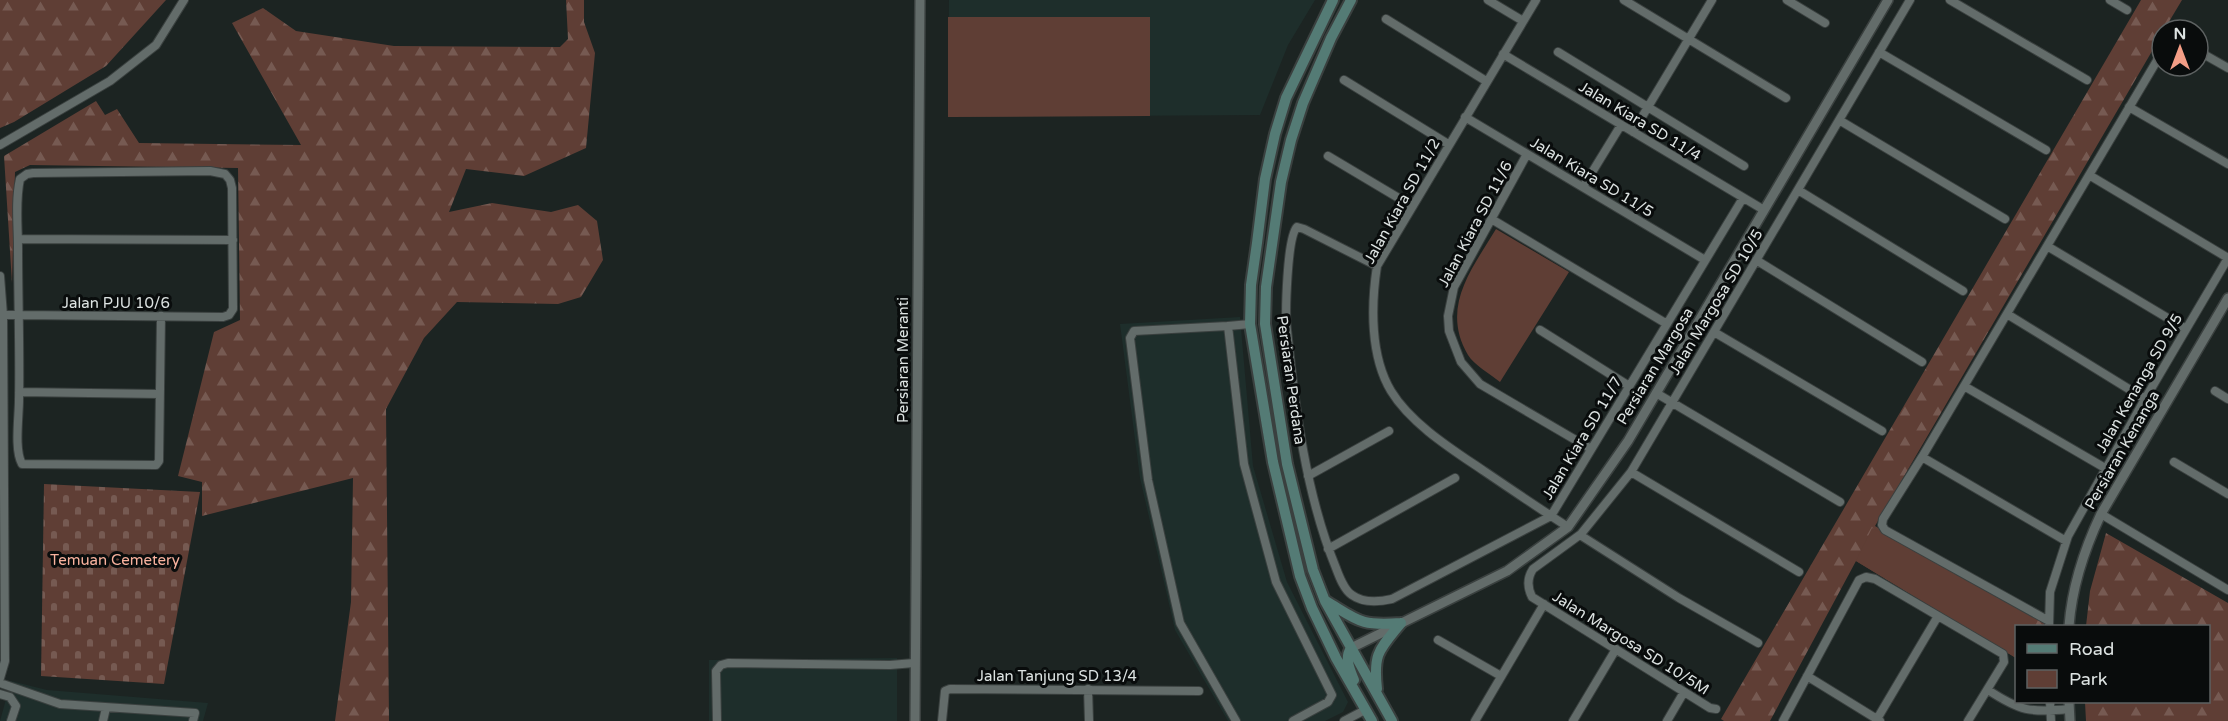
<svg xmlns="http://www.w3.org/2000/svg" width="2228" height="721" font-family="'Varela Round',sans-serif">
<style>
.built{fill:#1e2e2b}
.forest{fill:url(#forest-firs)}
.cemetery{fill:url(#cemetery-stones)}
.green{fill:#5f3e35}
.lines{fill:none;stroke-linecap:round;stroke-linejoin:round}
.minor-casing{stroke:#3a403f;stroke-width:10}
.tertiary-casing{stroke:#3a403f;stroke-width:12}
.secondary-casing{stroke:#3a403f;stroke-width:14}
.minor{stroke:#636c6a;stroke-width:8}
.tertiary{stroke:#636c6a;stroke-width:9}
.secondary{stroke:#547b75;stroke-width:10}
.labels{text-anchor:middle;dominant-baseline:central;stroke-width:6;stroke-linejoin:round;paint-order:stroke}
.street-label{font-size:15px;fill:#dde3e2;stroke:#090c0c}
.park-label{font-size:15px;fill:#f9b29e;stroke:#090c0c}
</style>
<defs>
<pattern id="forest-firs" width="22" height="20" patternUnits="userSpaceOnUse" patternTransform="scale(1.5)"><rect width="22" height="20" fill="#5f3e35"/><path d="M5 1l3.5 6h-7zM16 11l3.5 6h-7z" fill="#765a52"/></pattern>
<pattern id="cemetery-stones" width="16" height="16" patternUnits="userSpaceOnUse" patternTransform="scale(1.5)"><rect width="16" height="16" fill="#5f3e35"/><path d="M2 7V4a2 2 0 0 1 4 0v3zM10 15v-3a2 2 0 0 1 4 0v3z" fill="#765a52"/></pattern>
</defs>
<rect width="100%" height="100%" fill="#1c2422"/>
<path class="built" d="M949,0h366l-27,45 -28,70 -312,2z
M1240,317l13,149 34,116 61,120 -5,10 -18,9h-97l-53,-91 -35,-152 -20,-154z
M897,658v63h-188v-61z
M11,681l36,9 161,13 -5,18h-203z"/>
<path class="forest" d="M0,0h166l-60,66 -92,56 -14,6z
M566,0h18v22l11,31 -9,95 -62,28 -58,-7 -17,43 43,-9 59,9 27,-7 19,16 6,39 -22,37 -23,7 -101,-2 -33,36 -38,71 3,312h-54l16,-119 2,-124 -151,38v-34l-24,-6 36,-144 26,-12 -2,-152 -208,-3 -15,7 -3,111 -8,-127 92,-55 9,14 12,-6 22,34 162,2 -69,-122 31,-15 33,23 98,15 166,1 8,-8z
M2141,0h41l-18,30h-2v4l-287,492 169,97v3h-28v32l-160,-97 -86,160h-46l-3,-2z
M2106,533l122,70v118h-142l-1,-19h123v-76h-122l4,-35z"/>
<path class="cemetery" d="M44,484l156,8 -36,192 -123,-8z"/>
<path class="green" d="M1150,17v99l-202,1v-100z
M1496,229l73,43 -69,110c-10,-8 -26,-17 -32,-27 -28,-48 4,-86 28,-126z
M1872,528l166,92 -3,6h-19v32l-160,-97z"/>
<g class="lines">
<defs>
<path id="minor" d="M1488,0l35,21
M1536,0l-159,266c-6,39 -7,90 14,125 20,33 62,59 93,80 28,19 56,38 84,56
M1624,0l162,98
M1787,0l38,23
M1950,0l137,80
M2110,0l17,10
M1386,19l100,62
M2198,51l30,17
M1558,52l186,114
M1879,52l167,98
M1503,54l261,156
M1344,80l104,64
M2129,107l99,57
M1465,117l240,143
M1839,120l166,99
M1633,132l79,-132
M0,145l110,-64 46,-36 28,-45
M1527,154l-73,133 -6,29 1,15 12,31 19,22 111,65
M1328,156l84,50
M2089,175l139,83
M1583,187l38,-62
M1798,190l165,101
M1493,220l174,104
M18,239l215,1
M2047,246l139,83
M1756,260l166,102
M1377,266l-73,-37 -7,-2c-10,10 -12,87 -10,103 8,78 19,165 49,238 3,8 8,22 16,27 11,8 27,7 40,4l159,-83 192,-318
M0,276l3,39 2,346 -5,17
M2007,314l138,85
M3,315h15l205,2 6,-2 4,-6 -1,-121 -2,-8 -5,-6 -15,-3 -177,2 -6,1 -7,5c-5,22 -2,47 -2,69 0,51 2,102 1,152 0,17 -5,50 3,64l134,1 3,-4 2,-145
M1228,326l22,-2
M1540,330l89,56
M1714,332l168,99
M1964,386l141,82
M2215,391l13,8
M19,392l141,2
M1656,393l184,109
M1922,457l144,84
M2174,462l54,32
M1631,472l168,100
M1308,476l81,-45
M2101,514l127,76
M1580,535l99,63 79,45
M1328,549l127,-71
M2049,621l-164,-91 -3,-5 1,-6 39,-62 240,-405
M2049,626l1,-34 18,-56 77,-137 83,-141
M1438,640l63,36
M1807,676l73,45
M0,683l60,21 135,9 -2,8
M1088,689l1,32
M1988,690c32,21 42,23 81,19
M0,694l10,3 6,9 -5,15
M2050,702l1,19
M1716,709l-6,-1 -178,-111c-5,-10 -5,-19 1,-28l48,-35 50,-62 279,-472
M1877,719l61,-103
M103,721l3,-13
M717,721l-1,-50 5,-6 7,-2 162,2 24,-2
M942,721l3,-30 5,-2 249,2
M1236,721l-56,-98 -32,-143 -18,-142 4,-7 94,-5 16,138 32,118 56,113 -4,7 -35,19
M1344,721l21,-11
M1475,721l69,-117
M1573,721l43,-72
M1667,721l17,-29
M1783,721l76,-141 7,-3 9,2 128,75 1,8 -36,59"/>
<path id="tertiary" d="M2069,626c3,-40 15,-76 32,-112l127,-216
M1351,648l156,-77 61,-44 60,-86 260,-441
M2069,702l1,19
M915,721l5,-721"/>
<path id="secondary" d="M1333,0l-47,98 -11,36 -10,45 -8,64 -6,42 -1,39 23,138 27,114 12,32 24,50 36,63
M1351,0l-20,38 -28,65 -12,37 -10,42 -15,105 -1,37 22,140 26,106 12,31 67,120
M1326,601c33,20 34,25 75,22
M1351,648c-7,10 -1,22 3,32
M1377,689c-4,-36 2,-39 24,-66"/>
</defs>
<use href="#minor" class="minor-casing"/>
<use href="#tertiary" class="tertiary-casing"/>
<use href="#secondary" class="secondary-casing"/>
<use href="#minor" class="minor"/>
<use href="#tertiary" class="tertiary"/>
<use href="#secondary" class="secondary"/>
</g>
<g class="labels">
<g class="street-label">
<text transform="translate(1640 121) rotate(31)">Jalan Kiara SD 11/4</text>
<text transform="translate(1592 177) rotate(31)">Jalan Kiara SD 11/5</text>
<text transform="translate(1402 201) rotate(-61)">Jalan Kiara SD 11/2</text>
<text transform="translate(1475 224) rotate(-62)">Jalan Kiara SD 11/6</text>
<text transform="translate(1716 302) rotate(-59)">Jalan Margosa SD 10/5</text>
<text x="116" y="303">Jalan PJU 10/6</text>
<text transform="translate(903 360) rotate(-90)">Persiaran Meranti</text>
<text transform="translate(1655 366) rotate(-59)">Persiaran Margosa</text>
<text transform="translate(1291 380) rotate(82)">Persiaran Perdana</text>
<text transform="translate(2139 383) rotate(-60)">Jalan Kenanga SD 9/5</text>
<text transform="translate(1582 438) rotate(-59)">Jalan Kiara SD 11/7</text>
<text transform="translate(2122 450) rotate(-60)">Persiaran Kenanga</text>
<text transform="translate(1631 643) rotate(32)">Jalan Margosa SD 10/5M</text>
<text x="1057" y="676">Jalan Tanjung SD 13/4</text>
</g>
<g class="park-label">
<text x="115" y="560">Temuan Cemetery</text>
</g>
</g>
<rect x="2015" y="625" width="195" height="78" fill="#090c0c" stroke="#5e6262" stroke-width="1.5"/>
<rect x="2027" y="644" width="30" height="9" fill="#547b75" stroke="#5e6262" stroke-width="1.5"/>
<text x="2069" y="655" font-size="18" fill="#dde3e2">Road</text>
<rect x="2027" y="670" width="30" height="18" fill="#5f3e35" stroke="#5e6262" stroke-width="1.5"/>
<text x="2069" y="685" font-size="18" fill="#dde3e2">Park</text>
<g transform="translate(2180 48)"><circle r="28" fill="#090c0c" stroke="#5e6262" stroke-width="1.5"/>
<path d="M0-4.5L10 22L0 15L-10 22Z" fill="#f49e86"/>
<text y="-9" font-size="16" font-weight="bold" text-anchor="middle" fill="#dde3e2">N</text>
</g>
</svg>
